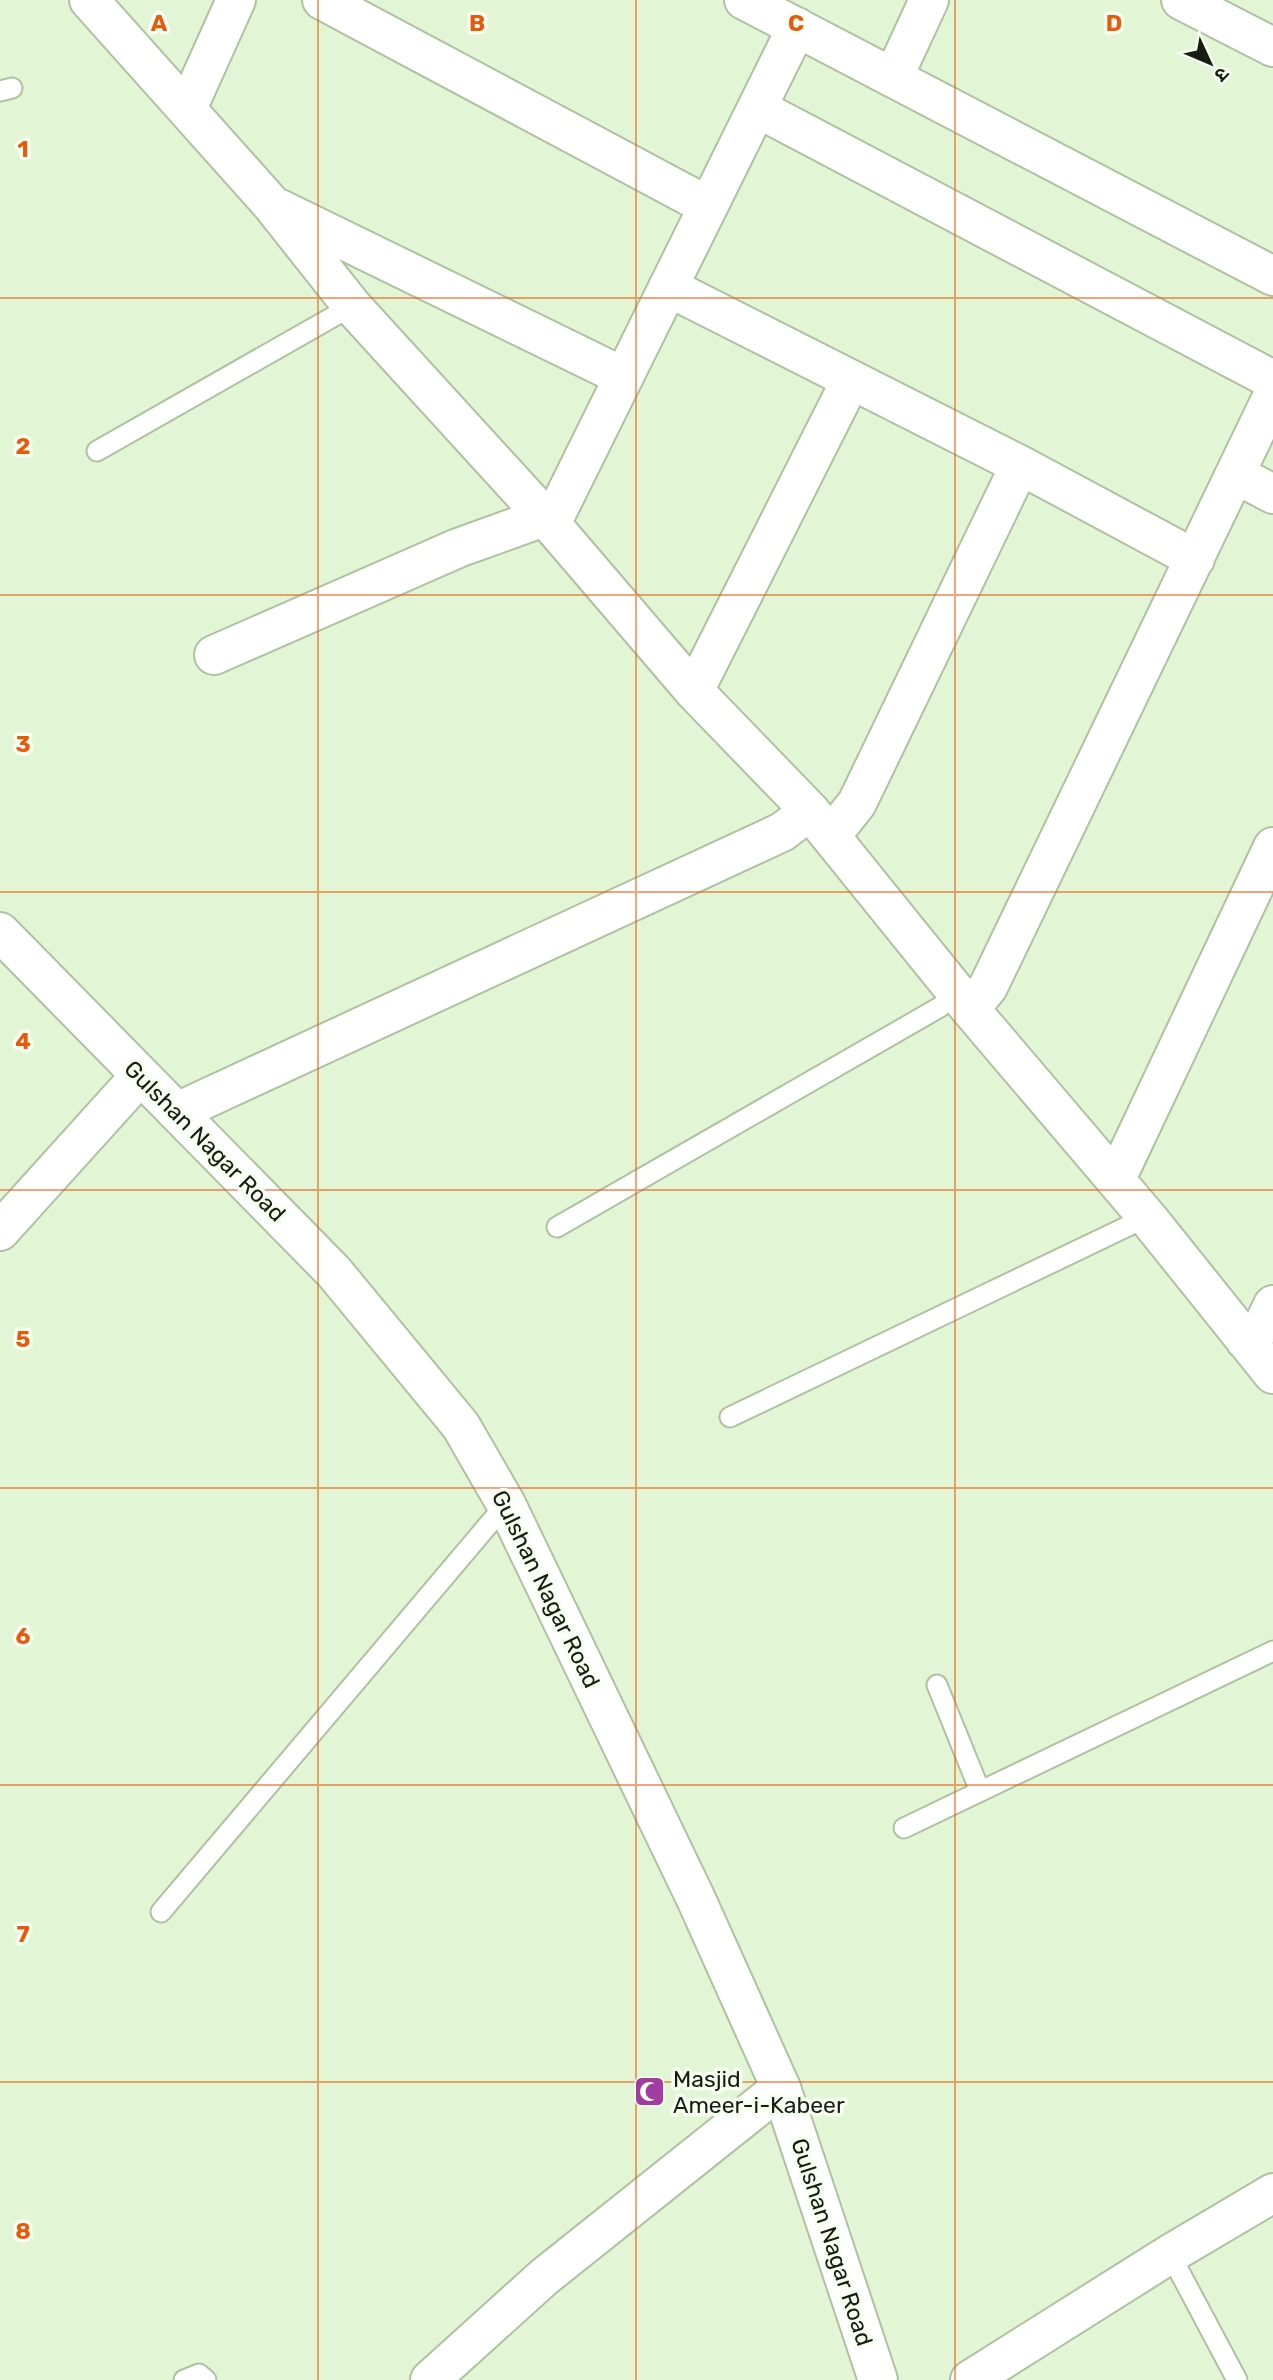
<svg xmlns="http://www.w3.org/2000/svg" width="1273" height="2380" font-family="Rubik,'Noto Sans Devanagari',sans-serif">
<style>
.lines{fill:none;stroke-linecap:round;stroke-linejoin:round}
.lane-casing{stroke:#afc1a2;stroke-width:23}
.street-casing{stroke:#afc1a2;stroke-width:42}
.secondary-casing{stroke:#afc1a2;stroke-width:42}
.lane{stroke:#fff;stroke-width:19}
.street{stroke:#fff;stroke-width:38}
.secondary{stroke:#fff;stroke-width:38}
.grid{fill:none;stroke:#e8590c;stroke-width:2;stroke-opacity:0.55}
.labels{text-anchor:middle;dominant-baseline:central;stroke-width:7;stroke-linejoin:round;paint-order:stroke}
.street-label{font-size:23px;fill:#171d12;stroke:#f7fff1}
.poi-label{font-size:23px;fill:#171d12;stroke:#f7fff1;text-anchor:start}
.grid-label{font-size:23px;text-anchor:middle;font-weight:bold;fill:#e8590c;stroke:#f7fff1;stroke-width:7;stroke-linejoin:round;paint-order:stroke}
</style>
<rect width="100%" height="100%" fill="#e2f6d5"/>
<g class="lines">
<defs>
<path id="lane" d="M0,91l12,-3
M97,451l255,-145
M557,1227l383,-220 17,-15
M730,1417l417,-200
M937,1685l43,106
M904,1828l369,-177
M161,1912l345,-408
M1170,2254l67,126
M184,2380l15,-6 7,6"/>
<path id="street" d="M89,0l183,205 80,101 199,218 143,167 116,120 160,198 177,208 126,157
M322,0l386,206
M744,0l529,276
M1181,0l92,47
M893,78l36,-78
M757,108l516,272
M187,109l49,-109
M280,209l344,168
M668,287l352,178 175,94
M1235,474l38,20
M551,524l246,-497
M214,655l244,-107 86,-31
M694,691l157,-311
M831,836l26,-33 163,-338
M970,1009l18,-22 285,-592
M177,1112l605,-280 28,-21
M1116,1179l157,-332
M0,1231l140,-155
M1245,1340l18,-14 10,-21
M430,2380l114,-103 237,-189
M970,2380l200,-126 103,-61"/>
<path id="secondary" d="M0,932l334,340 127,154 45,78 190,395 85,189 97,292"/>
</defs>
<use href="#lane" class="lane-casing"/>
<use href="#street" class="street-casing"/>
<use href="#secondary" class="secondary-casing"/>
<use href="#lane" class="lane"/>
<use href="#street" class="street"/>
<use href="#secondary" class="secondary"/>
</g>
<path class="grid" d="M318,0v2380M636,0v2380M955,0v2380M0,298h1273M0,595h1273M0,892h1273M0,1190h1273M0,1488h1273M0,1785h1273M0,2082h1273"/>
<defs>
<symbol id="mosque-square" viewBox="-11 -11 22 22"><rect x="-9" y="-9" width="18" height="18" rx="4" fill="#a13ca1" stroke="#f7fff1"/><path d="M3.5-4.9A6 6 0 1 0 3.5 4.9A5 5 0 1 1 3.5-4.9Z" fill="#fff"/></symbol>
</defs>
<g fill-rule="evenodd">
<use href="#mosque-square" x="632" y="2074" width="35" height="35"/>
</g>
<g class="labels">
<g class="street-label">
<text transform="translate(205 1141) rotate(45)">Gulshan Nagar Road</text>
<text transform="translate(546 1589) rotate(64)">Gulshan Nagar Road</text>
<text transform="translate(832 2242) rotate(72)">Gulshan Nagar Road</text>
</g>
<g class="poi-label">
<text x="673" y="2079">Masjid<tspan x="673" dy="26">Ameer-i-Kabeer</tspan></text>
</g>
</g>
<g class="grid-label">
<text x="159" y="31">A</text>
<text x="477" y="31">B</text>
<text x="796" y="31">C</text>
<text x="1114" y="31">D</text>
<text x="23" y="157">1</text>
<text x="23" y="454">2</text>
<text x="23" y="752">3</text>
<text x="23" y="1049">4</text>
<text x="23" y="1347">5</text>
<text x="23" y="1644">6</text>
<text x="23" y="1942">7</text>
<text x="23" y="2239">8</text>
</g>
<g transform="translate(1210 63) rotate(134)" stroke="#f7fff1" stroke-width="5" paint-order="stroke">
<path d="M0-5L12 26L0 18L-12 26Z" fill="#171d12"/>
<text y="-10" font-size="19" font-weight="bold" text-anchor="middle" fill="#171d12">उ</text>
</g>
</svg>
